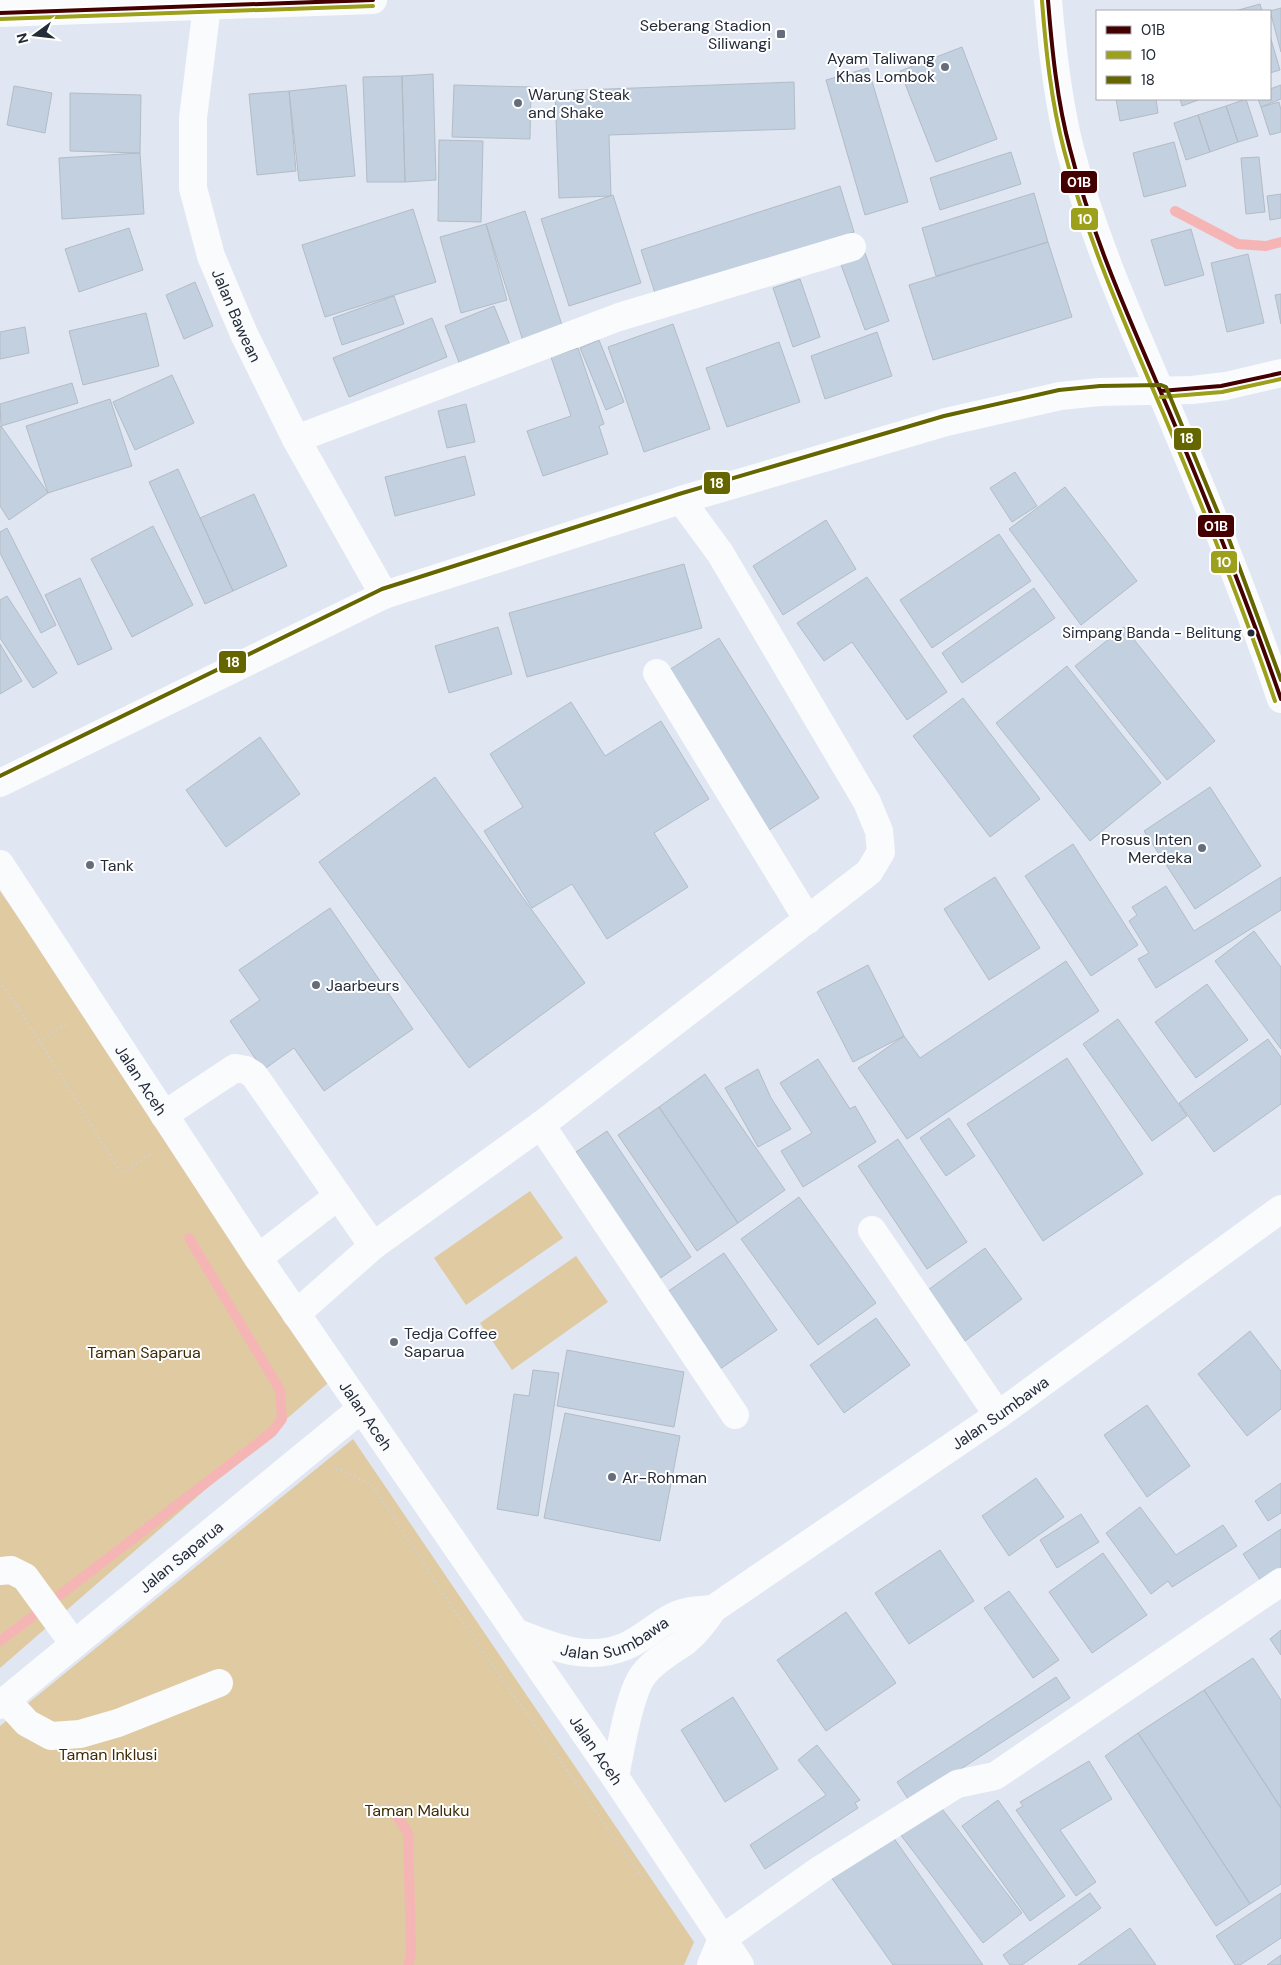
<svg xmlns="http://www.w3.org/2000/svg" width="1281" height="1965" font-family="'DM Sans',sans-serif">
<style>
.green{fill:#dfcaa2}
.lines{fill:none;stroke-linecap:round;stroke-linejoin:round}
.stream{stroke:#f6b5b5;stroke-width:10}
.building{fill:#c2d0df;stroke:#b2bcc6}
.path{stroke:#d0d2d5;stroke-width:3;stroke-dasharray:1 4;stroke-linecap:butt}
.minor{stroke:#fafbfd;stroke-width:28}
.major{stroke:#fafbfd;stroke-width:28}
.bus-1-casing{stroke:#fff;stroke-width:8}
.bus-2-casing{stroke:#fff;stroke-width:8}
.bus-3-casing{stroke:#fff;stroke-width:8}
.bus-1{stroke:#400;stroke-width:4}
.bus-2{stroke:#9ca01a;stroke-width:4}
.bus-3{stroke:#660;stroke-width:4}
.poi-dot{fill:#666c7a;stroke:#fff;stroke-width:2}
.bus-dot{fill:#242b39;stroke:#fff;stroke-width:2}
.labels{text-anchor:middle;dominant-baseline:central;stroke-width:4;stroke-linejoin:round;paint-order:stroke}
.bus-label{font-size:15px;fill:#242b39;stroke:#fff;text-anchor:end}
.poi-label{font-size:16px;fill:#242b39;stroke:#fff;text-anchor:start}
.street-label{font-size:16px;fill:#242b39;stroke:#fff}
.park-label{font-size:16px;fill:#3c2b04;stroke:#fff}
.line-badge{stroke:#fff;stroke-width:2}
.badge-label{font-size:14px;text-anchor:middle;font-weight:bold;fill:#fff}
</style>
<rect width="100%" height="100%" fill="#e0e6f2"/>
<path class="green" d="M0,891l336,485 -336,292z
M530,1191l33,47 -97,67 -32,-47z
M576,1256l32,46 -96,68 -32,-47z
M353,1439l341,503 -10,23h-684v-239z"/>
<g class="lines">
<path class="stream" d="M1175,211l63,33 28,2 15,-4
M60,1595l212,-163 10,-13 -2,-29 -91,-152
M0,1641l32,-24
M395,1813l13,20 3,116 -2,16"/>
</g>
<path class="building" d="M1260,4l2,7h-27z
M1281,8v44l-11,-41z
M1270,36l10,34 -10,3z
M962,47l35,92 -61,23 -36,-91z
M868,68l40,134 -43,13 -39,-135z
M433,74l3,106 -31,2 -3,-106z
M402,76l3,106h-38l-4,-105z
M794,82l1,47 -186,6 2,61 -52,2 -4,-107z
M346,85l9,91 -56,5 -10,-90z
M454,85l77,2 -1,52 -78,-2z
M1281,85v14l-20,8 -3,-8h12v-10z
M14,86l38,7 -7,40 -38,-8z
M289,91l7,80 -39,4 -8,-81z
M70,93l71,2 -1,58 -70,-2z
M1116,99h40l2,14 -38,8z
M1180,99h21l-19,7z
M1246,99l12,37 -20,6 -12,-36z
M1279,102l2,8v22l-11,3 -9,-28z
M1226,106l12,36 -28,10 -12,-37z
M1198,115l12,37 -24,8 -12,-37z
M439,140l44,1 -2,81 -43,-1z
M1174,142l12,44 -42,11 -11,-44z
M1011,152l10,32 -81,26 -10,-32z
M140,153l4,61 -82,5 -3,-61z
M1259,157l6,55 -19,2 -5,-56z
M840,186l14,46 -198,64 -15,-46z
M1034,193l14,49 -112,34 -14,-48z
M1281,194v24l-11,2 -3,-24z
M613,195l28,88 -72,23 -28,-87z
M413,209l23,73 -111,35 -23,-72z
M525,211l38,117 -40,13 -37,-117z
M486,224l21,76 -46,13 -21,-76z
M129,228l14,42 -64,22 -14,-43z
M1191,229l13,46 -39,11 -14,-46z
M1048,242l24,75 -139,43 -24,-75z
M865,253l24,68 -24,9 -25,-68z
M1248,254l16,69 -37,9 -16,-69z
M800,279l20,58 -27,10 -20,-59z
M195,282l18,44 -29,13 -18,-44z
M1281,294v30l-6,-29z
M394,296l10,28 -62,21 -9,-27z
M494,306l16,39 -50,20 -15,-39z
M146,313l13,53 -76,19 -14,-54z
M432,318l15,39 -98,40 -16,-39z
M673,324l37,105 -66,23 -36,-105z
M25,327l4,26 -29,6v-27z
M877,332l15,44 -67,23 -14,-43z
M599,340l25,62 -18,8 -26,-62z
M779,342l21,60 -73,25 -21,-59z
M578,348l26,76 -5,2 9,28 -65,22 -16,-45 44,-15 -20,-59z
M172,375l22,48 -59,27 -22,-48z
M72,383l6,20 -77,23 -1,-22z
M110,399l22,67 -84,27 -22,-67z
M466,404l9,38 -28,6 -9,-37z
M1,426l47,67 -39,27 -9,-14v-79z
M465,456l10,39 -80,21 -10,-39z
M178,469l55,122 -28,13 -56,-122z
M1015,472l22,34 -25,16 -22,-34z
M1065,487l72,94 -56,44 -72,-96z
M254,494l33,72 -54,25 -33,-73z
M826,520l30,49 -73,46 -30,-49z
M153,526l40,79 -61,32 -41,-78z
M7,528l49,97 -15,8 -41,-80v-21z
M999,534l32,47 -99,67 -32,-48z
M684,564l18,64 -175,49 -18,-64z
M867,577l80,115 -40,28 -55,-78 -28,19 -27,-38z
M80,578l32,71 -34,16 -33,-70z
M1034,588l21,30 -93,65 -20,-30z
M7,596l50,77 -24,15 -33,-50v-38z
M498,627l14,47 -63,19 -14,-47z
M1124,627l91,114 -48,39 -92,-114z
M719,638l100,160 -53,34 -100,-160z
M0,644l22,37 -22,13z
M1067,666l94,117 -71,58 -94,-118z
M963,698l77,101 -50,38 -77,-101z
M571,702l34,54 56,-35 48,78 -55,34 34,54 -81,52 -35,-55 -40,24 -48,-77 39,-24 -33,-53z
M260,737l40,57 -74,53 -40,-57z
M435,777l150,206 -116,85 -150,-206z
M1210,787l51,79 -66,43 -51,-78z
M1073,844l65,101 -47,31 -66,-100z
M995,877l45,71 -51,32 -45,-71z
M1281,877v33l-125,78 -18,-29 11,-6 -20,-32 8,-6 -5,-8 34,-21 28,45z
M330,908l83,121 -89,62 -30,-43 -31,22 -33,-49 30,-21 -21,-30z
M1254,931l27,36v82l-66,-88z
M1066,961l33,50 -192,128 -49,-71 46,-32 16,22z
M868,965l36,71 -51,26 -36,-70z
M1207,984l41,56 -52,38 -41,-56z
M1118,1019l69,97 -35,25 -69,-97z
M1268,1039l13,18v47l-67,48 -35,-49z
M1067,1058l76,116 -100,67 -76,-117z
M818,1059l32,50 5,-3 21,36 -73,45 -22,-36 31,-18 -32,-50z
M758,1069l13,29 20,31 -33,18 -33,-59z
M705,1074l80,116 -47,33 -79,-116z
M659,1107l79,116 -41,28 -79,-116z
M949,1118l26,38 -29,20 -26,-38z
M607,1131l84,126 -32,22 -83,-127z
M898,1139l69,103 -40,27 -69,-103z
M799,1197l77,106 -58,42 -77,-106z
M985,1248l37,51 -57,42 -37,-51z
M724,1253l53,77 -57,39 -53,-77z
M876,1318l34,47 -66,48 -34,-48z
M1250,1331l31,40v38l-34,27 -49,-62z
M567,1350l117,22 -10,55 -117,-21z
M533,1370l26,3 -21,143 -41,-7 17,-115 15,2z
M1147,1405l43,61 -43,31 -43,-62z
M565,1413l115,23 -20,105 -116,-23z
M1036,1478l28,39 -55,39 -27,-40z
M1281,1483v30l-13,8 -13,-20z
M1140,1507l36,48 47,-30 14,21 -65,41 -4,-6 -17,13 -45,-61z
M1081,1514l18,28 -42,26 -17,-28z
M1281,1529v44l-18,11 -20,-30z
M940,1550l34,51 -65,43 -34,-51z
M1103,1553l44,62 -55,38 -43,-61z
M1009,1591l50,69 -26,18 -49,-70z
M846,1612l50,71 -70,48 -49,-71z
M1281,1630v25l-11,-16z
M1253,1658l28,42v108l-77,-118z
M1056,1677l14,21 -160,104 -13,-20z
M1204,1690l77,118v76l-31,20 -112,-171z
M733,1697l45,72 -53,33 -44,-72z
M1138,1733l112,171 -34,22 -111,-170z
M817,1745l43,55 -5,3 3,5 -93,61 -15,-24 76,-50 -28,-35z
M1089,1761l23,38 -52,31 36,52 -20,14 -60,-86 7,-4 -3,-4z
M998,1800l67,96 -35,25 -68,-95z
M939,1805l83,108 -39,30 -83,-109z
M891,1834l92,131h-90l-62,-88z
M1090,1893l11,15 -79,57h-12l-7,-10z
M1281,1893v45l-41,27h-5l-19,-29z
M1130,1928l26,37h-78z
M1281,1955v10h-14z"/>
<g class="lines">
<path class="path" d="M0,981l39,59 82,133 32,-20
M39,1040l30,-17
M336,1470l4,-1 32,16 86,131 184,261"/>
<g class="minor">
<path d="M1048,0c4,49 10,101 22,149 25,97 68,188 106,279 38,90 74,179 105,271"/>
<path id="s1" d="M207,6l-14,112v70l18,68 33,78 52,105 88,156"/>
<path d="M0,13l373,-13"/>
<path d="M296,439l323,-122 233,-70"/>
<path d="M657,673l151,247"/>
<path d="M0,783l384,-188 297,-95 265,-78 114,-26 40,-4 92,-2 34,-4 55,-13"/>
<path d="M164,1115l71,-47 11,2 8,5 119,171"/>
<path d="M541,1125l194,290"/>
<path d="M872,1230l126,185"/>
<path d="M258,1258l80,-62"/>
<path d="M296,1314l77,-68 168,-121 328,-253 12,-20 -2,-21 -12,-29 -147,-249 -39,-53"/>
<path d="M0,1571l11,-1 14,7 49,67"/>
<path id="s2" d="M515,1632c36,14 72,31 111,14 21,-9 38,-29 60,-34 9,-2 18,-2 27,-3"/>
<path d="M6,1700l21,23 24,13 29,-2 38,-11 101,-40"/>
<path id="s3" d="M0,1705l361,-296"/>
<path id="s4" d="M615,1777c5,-25 14,-85 29,-103 11,-14 28,-23 42,-33 11,-9 19,-20 27,-32l285,-194 283,-206"/>
<path d="M711,1965l11,-26 99,-70 136,-85 38,-8 286,-194"/>
</g>
<path class="major" id="s5" d="M0,864l258,394 357,519 125,188"/>
<defs>
<path id="bus-1" d="M1048,0c4,50 9,101 22,149 23,91 62,176 99,262 40,95 78,190 112,288
M0,13l373,-13
M1161,391l60,-5 60,-13"/>
<path id="bus-2" d="M1042,1c4,50 9,100 22,149 23,89 61,174 97,258 41,97 80,194 114,293
M0,19l373,-13
M1161,397l61,-5 59,-13"/>
<path id="bus-3" d="M0,776l382,-187 297,-95 265,-78 115,-26 41,-4 61,-1 5,2 64,155 51,138"/>
</defs>
<use href="#bus-1" class="bus-1-casing"/>
<use href="#bus-2" class="bus-2-casing"/>
<use href="#bus-3" class="bus-3-casing"/>
<use href="#bus-1" class="bus-1"/>
<use href="#bus-2" class="bus-2"/>
<use href="#bus-3" class="bus-3"/>
</g>
<g class="poi-dot">
<rect x="776" y="29" width="10" height="10" rx="2.5"/>
<circle cx="945" cy="67" r="5"/>
<circle cx="518" cy="103" r="5"/>
<circle cx="1202" cy="848" r="5"/>
<circle cx="90" cy="865" r="5"/>
<circle cx="316" cy="985" r="5"/>
<circle cx="394" cy="1342" r="5"/>
<circle cx="612" cy="1477" r="5"/>
</g>
<circle class="bus-dot" cx="1251" cy="633" r="4.5"/>
<g class="labels">
<g class="bus-label">
<text x="1242" y="633">Simpang Banda - Belitung</text>
</g>
<g class="poi-label">
<text x="771" y="25" text-anchor="end">Seberang Stadion<tspan x="771" dy="18">Siliwangi</tspan></text>
<text x="935" y="58" text-anchor="end">Ayam Taliwang<tspan x="935" dy="18">Khas Lombok</tspan></text>
<text x="528" y="94">Warung Steak<tspan x="528" dy="18">and Shake</tspan></text>
<text x="1192" y="839" text-anchor="end">Prosus Inten<tspan x="1192" dy="18">Merdeka</tspan></text>
<text x="100" y="865">Tank</text>
<text x="326" y="985">Jaarbeurs</text>
<text x="404" y="1333">Tedja Coffee<tspan x="404" dy="18">Saparua</tspan></text>
<text x="622" y="1477">Ar-Rohman</text>
</g>
<g class="street-label">
<text stroke="none"><textPath href="#s1" startOffset="318">Jalan Bawean</textPath></text>
<text stroke="none"><textPath href="#s5" startOffset="258">Jalan Aceh</textPath></text>
<text stroke="none"><textPath href="#s4" startOffset="551">Jalan Sumbawa</textPath></text>
<text stroke="none"><textPath href="#s5" startOffset="662">Jalan Aceh</textPath></text>
<text stroke="none"><textPath href="#s3" startOffset="234">Jalan Saparua</textPath></text>
<text stroke="none"><textPath href="#s2" startOffset="106">Jalan Sumbawa</textPath></text>
<text stroke="none"><textPath href="#s5" startOffset="1068">Jalan Aceh</textPath></text>
</g>
<g class="park-label">
<text x="144" y="1352">Taman Saparua</text>
<text x="108" y="1754">Taman Inklusi</text>
<text x="417" y="1810">Taman Maluku</text>
</g>
</g>
<g class="line-badge">
<rect x="1060" y="170" width="38" height="24" rx="5" fill="#400"/>
<rect x="1070" y="207" width="29" height="24" rx="5" fill="#9ca01a"/>
<rect x="1173" y="427" width="29" height="24" rx="5" fill="#660"/>
<rect x="703" y="471" width="28" height="24" rx="5" fill="#660"/>
<rect x="1197" y="514" width="38" height="24" rx="5" fill="#400"/>
<rect x="1210" y="550" width="28" height="24" rx="5" fill="#9ca01a"/>
<rect x="218" y="650" width="29" height="24" rx="5" fill="#660"/>
</g>
<g class="badge-label">
<text x="1079" y="187">01B</text>
<text x="1085" y="224">10</text>
<text x="1187" y="443">18</text>
<text x="717" y="488">18</text>
<text x="1216" y="531">01B</text>
<text x="1224" y="567">10</text>
<text x="233" y="667">18</text>
</g>
<rect x="1096" y="10" width="175" height="90" fill="#ffffff" stroke="#a7aab0"/>
<rect x="1106" y="26" width="25" height="8" fill="#440000" stroke="#a7aab0"/>
<text x="1141" y="35" font-size="15" fill="#242b39">01B</text>
<rect x="1106" y="51" width="25" height="8" fill="#9ca01a" stroke="#a7aab0"/>
<text x="1141" y="60" font-size="15" fill="#242b39">10</text>
<rect x="1106" y="76" width="25" height="8" fill="#666600" stroke="#a7aab0"/>
<text x="1141" y="85" font-size="15" fill="#242b39">18</text>
<g transform="translate(35 35) rotate(255)" stroke="#ffffff" stroke-width="4" paint-order="stroke">
<path d="M0-4L9 19L0 12L-9 19Z" fill="#242b39"/>
<text y="-8" font-size="14" font-weight="bold" text-anchor="middle" fill="#242b39">N</text>
</g>
</svg>
